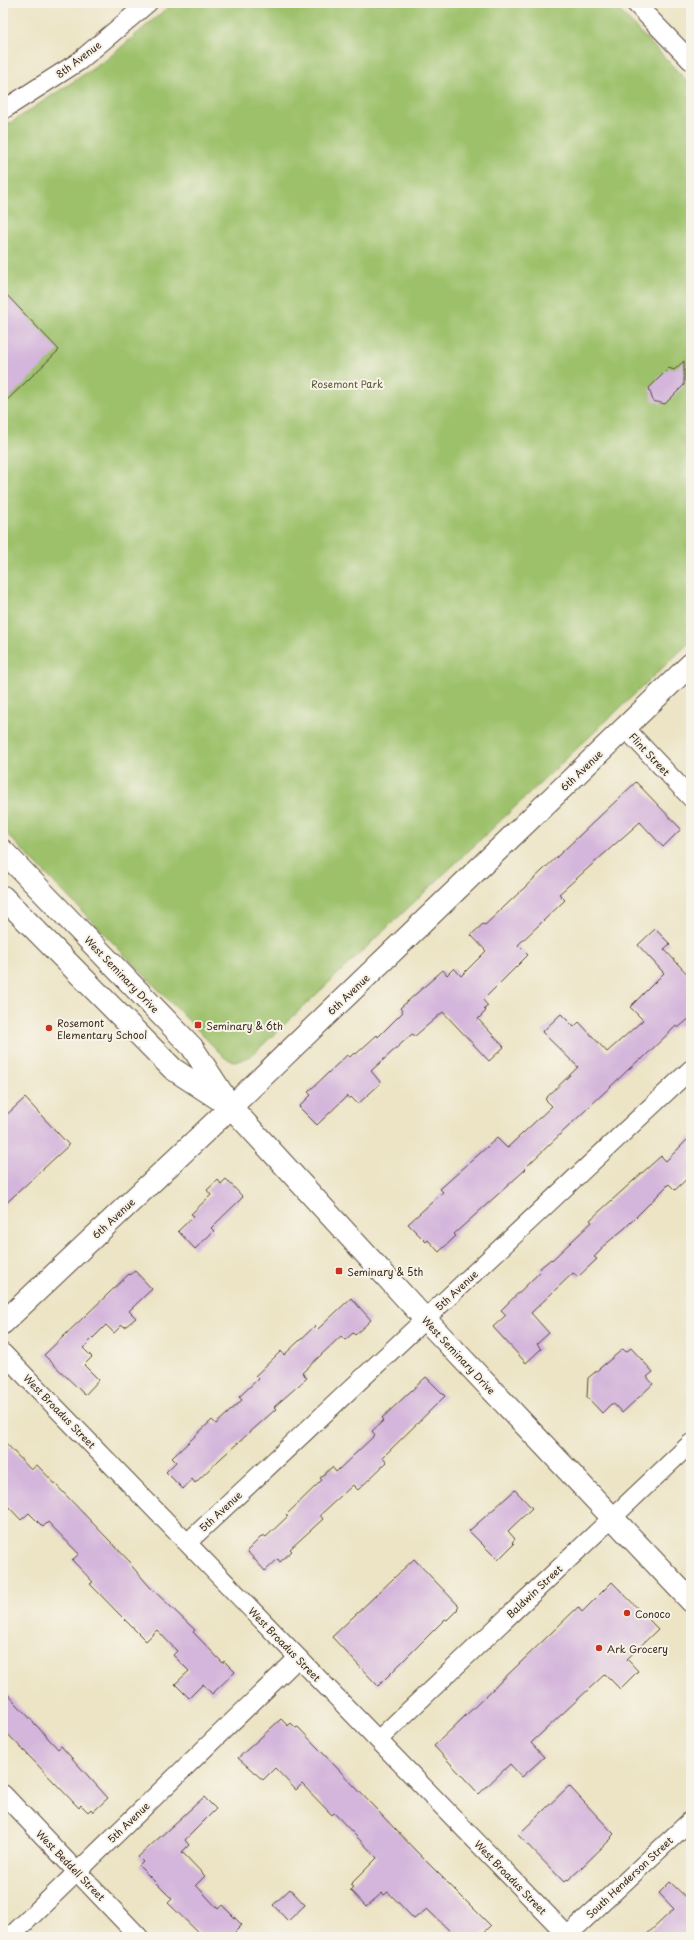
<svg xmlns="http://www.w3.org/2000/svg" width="694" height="1940" font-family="'Playpen Sans',sans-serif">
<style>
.green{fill:#9dc16b;stroke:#6c7644}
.building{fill:#d4b5db}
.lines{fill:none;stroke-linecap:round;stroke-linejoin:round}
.minor-casing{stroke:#564637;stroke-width:20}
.tertiary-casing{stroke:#564637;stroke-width:24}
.secondary-casing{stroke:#564637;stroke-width:24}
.minor{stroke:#fff;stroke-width:18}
.tertiary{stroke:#fff;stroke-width:22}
.secondary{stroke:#fff;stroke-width:22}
.poi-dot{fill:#c8321e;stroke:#f7f3e8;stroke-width:1.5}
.labels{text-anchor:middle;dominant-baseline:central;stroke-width:4;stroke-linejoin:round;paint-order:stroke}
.street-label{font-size:10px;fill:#3b2a1e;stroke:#f7f3e8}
.park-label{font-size:10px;fill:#585735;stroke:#f7f3e8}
.poi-label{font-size:10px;fill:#3b2a1e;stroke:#f7f3e8;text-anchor:start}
</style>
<rect width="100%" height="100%" fill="#f7f3e8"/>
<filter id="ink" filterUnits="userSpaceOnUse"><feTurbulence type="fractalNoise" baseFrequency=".025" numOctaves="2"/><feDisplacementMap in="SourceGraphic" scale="8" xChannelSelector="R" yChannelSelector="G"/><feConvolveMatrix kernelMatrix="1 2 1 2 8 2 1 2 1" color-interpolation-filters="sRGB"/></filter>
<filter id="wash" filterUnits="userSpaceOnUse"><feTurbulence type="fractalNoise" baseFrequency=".012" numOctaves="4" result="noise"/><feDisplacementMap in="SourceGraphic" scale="16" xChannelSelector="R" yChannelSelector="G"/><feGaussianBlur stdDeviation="0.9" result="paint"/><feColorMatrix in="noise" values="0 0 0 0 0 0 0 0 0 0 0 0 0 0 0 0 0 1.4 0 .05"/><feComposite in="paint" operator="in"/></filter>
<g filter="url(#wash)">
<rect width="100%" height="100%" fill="#ece4c5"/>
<path class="green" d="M173,3h439l79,82v556l-440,415 -15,6 -11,-4 -222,-228v-705l9,-3 94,-62z"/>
<g id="blocks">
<path class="building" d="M3,291l56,59 -56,54z
M684,361v24l-19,19 -12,-3 -4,-13 20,-20 5,2z
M636,782l45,47 -18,18 -23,-25 -81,72 6,6 -47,45 10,10 -45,45 5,6 -4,3 2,2 -8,8 26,28 -15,14 -46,-49 -28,24 -3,-2 -41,37 10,12 -23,21 -7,-7 -2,2 -2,-3 -30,29 -18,-18 12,-12 -3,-3 39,-37 3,2 4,-4 2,1 21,-19 1,2 25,-25 -3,-4 43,-38 4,5 7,-7 7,8 25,-25 -15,-16 12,-11 2,1z
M655,929l15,15 -6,5 27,29v39l-13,11 -2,-2 -35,34 -1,-1 -11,10 -80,76 -24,23 1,1 -72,65 2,2 -17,16 -11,-12 -2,2 -18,-18 35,-32 -3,-3 57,-51 10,10 45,-42 -7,-7 33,-32 -36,-35 19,-18 13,13 5,-5 28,30 36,-32 -13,-13 34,-34 -26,-28z
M25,1098l44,47 -66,61v-88z
M691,1136v39l-16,15 -6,-6 -44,44 -24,20 1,1 -8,8 3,2 -19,18 -5,-4 -42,40 18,20 -12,11 4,5 -15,14 -33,-36 13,-12 -5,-5 40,-39 -2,-2 12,-10 1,1 40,-38 -2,-2 43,-39 28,-25 5,5z
M226,1179l17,18 -32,31 3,3 -19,18 -17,-18 16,-15 -3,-2 20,-19 -4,-5 11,-10 3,4z
M135,1271l17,18 -23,22 7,7 -11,9 -3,-2 -8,8 -8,-8 -23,23 9,9 -8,8 15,15 -14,15 -41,-40 85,-81 1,1z
M351,1298l20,22 -16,15 -2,-2 -8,7 -4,-4 -39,37 5,5 -33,29 2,2 -55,49 -26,25 -3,-4 -9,10 -17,-17 10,-10 -4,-4 40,-38 4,4 26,-24 -3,-3 19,-18 -3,-3 26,-25 3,4 31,-29 3,3z
M631,1348l22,24 -6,5 6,7 -31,29 -8,-9h-3l-9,9 -15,-16 1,-19 35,-29 3,3z
M426,1377l19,19 -62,61 4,5 -29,28 -5,-5 -33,30 3,4 -33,30 2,2 -12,11 -2,-3 -13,12 -18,-20 16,-16 3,2 22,-21 -2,-1 36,-35 -2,-2 12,-11 4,5 39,-37 -3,-4 12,-11 -2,-2z
M3,1440l28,30 6,-5 94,98 -1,1 20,23 45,43 -2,2 30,31 1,-2 11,11 -23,22 -9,-10 -14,14 -14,-14 14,-13 -16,-16 4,-4 -20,-21 -11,11 -25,-25 -31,-32 3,-2 -21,-22 7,-6 -31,-32 -5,5 -14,-14 -8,7 -18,-19z
M515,1490l17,18 -24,23 7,8 -3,3 2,2 -16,16 -29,-29z
M414,1559l45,47 -2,2 1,1 -11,11 -2,-1 -67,67 -46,-49z
M612,1582l46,47 -31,30 11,12 -18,18 -15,-15 -74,69 13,14 -22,20 -12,-13 -31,30 -45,-48 144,-139 4,5z
M3,1689l55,60 3,-3 47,52 -15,14 -2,-3 -3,3 -7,-7 -2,3 -76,-79z
M281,1719l7,7 3,-3 5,5 2,-1 117,123 76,76 -12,11h-23l-29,-28 -13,10 -26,-27 -4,3 -2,-2 -16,14 -16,-17 3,-3 -3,-2 27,-27 -43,-45 -2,2 -30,-31 -6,6 -21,-22 -12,12 -25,-22z
M569,1786l45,48 -3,3 1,1 -34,33 -10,9 -1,-1 -3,3 -46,-47z
M204,1797l12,12 -31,31 4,5 -7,7 23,24 -9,9 22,24 4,-4 20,20 -12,12h-27l-35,-34 4,-4 -33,-33 4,-4 -5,-5z
M670,1882l21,20v35h-47l30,-28 -15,-16z
M290,1889l15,16 -17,16 -15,-16z"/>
</g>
</g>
<g filter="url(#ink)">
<use href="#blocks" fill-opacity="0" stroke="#564637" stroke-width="1"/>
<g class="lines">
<defs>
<path id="minor" d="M635,3l56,58
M3,110l75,-48 70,-59
M625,728l66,70
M3,1353l566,584
M187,1543l504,-474
M378,1740l313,-297
M3,1794l136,143
M568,1935l123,-115
M10,1937l288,-279"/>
<path id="tertiary" d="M3,1323l228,-216 460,-443"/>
<path id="secondary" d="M3,851l189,196 39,60 194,212 266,282
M3,897l170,172 52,34"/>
</defs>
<use href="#minor" class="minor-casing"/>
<use href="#tertiary" class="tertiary-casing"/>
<use href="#secondary" class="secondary-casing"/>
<use href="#minor" class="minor"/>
<use href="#tertiary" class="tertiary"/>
<use href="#secondary" class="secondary"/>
</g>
</g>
<g class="poi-dot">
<rect x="194" y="1021" width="8" height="8" rx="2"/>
<circle cx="49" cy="1028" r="4"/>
<rect x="335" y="1267" width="8" height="8" rx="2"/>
<circle cx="627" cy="1613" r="4"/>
<circle cx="599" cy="1648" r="4"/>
</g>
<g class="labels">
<g class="street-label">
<text transform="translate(78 59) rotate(-37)">8th Avenue</text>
<text transform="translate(650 754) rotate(47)">Flint Street</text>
<text transform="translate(581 770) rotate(-44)">6th Avenue</text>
<text transform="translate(122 974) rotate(46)">West Seminary Drive</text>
<text transform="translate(348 994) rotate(-44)">6th Avenue</text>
<text transform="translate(113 1218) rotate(-43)">6th Avenue</text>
<text transform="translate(456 1290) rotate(-43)">5th Avenue</text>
<text transform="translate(459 1355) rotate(47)">West Seminary Drive</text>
<text transform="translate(60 1411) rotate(46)">West Broadus Street</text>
<text transform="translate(220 1511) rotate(-43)">5th Avenue</text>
<text transform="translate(534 1591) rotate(-43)">Baldwin Street</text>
<text transform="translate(285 1644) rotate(46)">West Broadus Street</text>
<text transform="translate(128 1822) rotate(-44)">5th Avenue</text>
<text transform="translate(71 1865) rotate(46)">West Beddell Street</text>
<text transform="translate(511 1877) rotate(46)">West Broadus Street</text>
<text transform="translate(629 1877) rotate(-43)">South Henderson Street</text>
</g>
<g class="park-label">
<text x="347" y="383">Rosemont Park</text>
</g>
<g class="poi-label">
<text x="57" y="1022">Rosemont<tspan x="57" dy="12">Elementary School</tspan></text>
<text x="206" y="1025">Seminary &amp; 6th</text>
<text x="347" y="1271">Seminary &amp; 5th</text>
<text x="635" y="1613">Conoco</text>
<text x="607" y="1648">Ark Grocery</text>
</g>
</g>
<rect width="694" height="1940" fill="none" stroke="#f7f3e8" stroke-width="16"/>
</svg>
